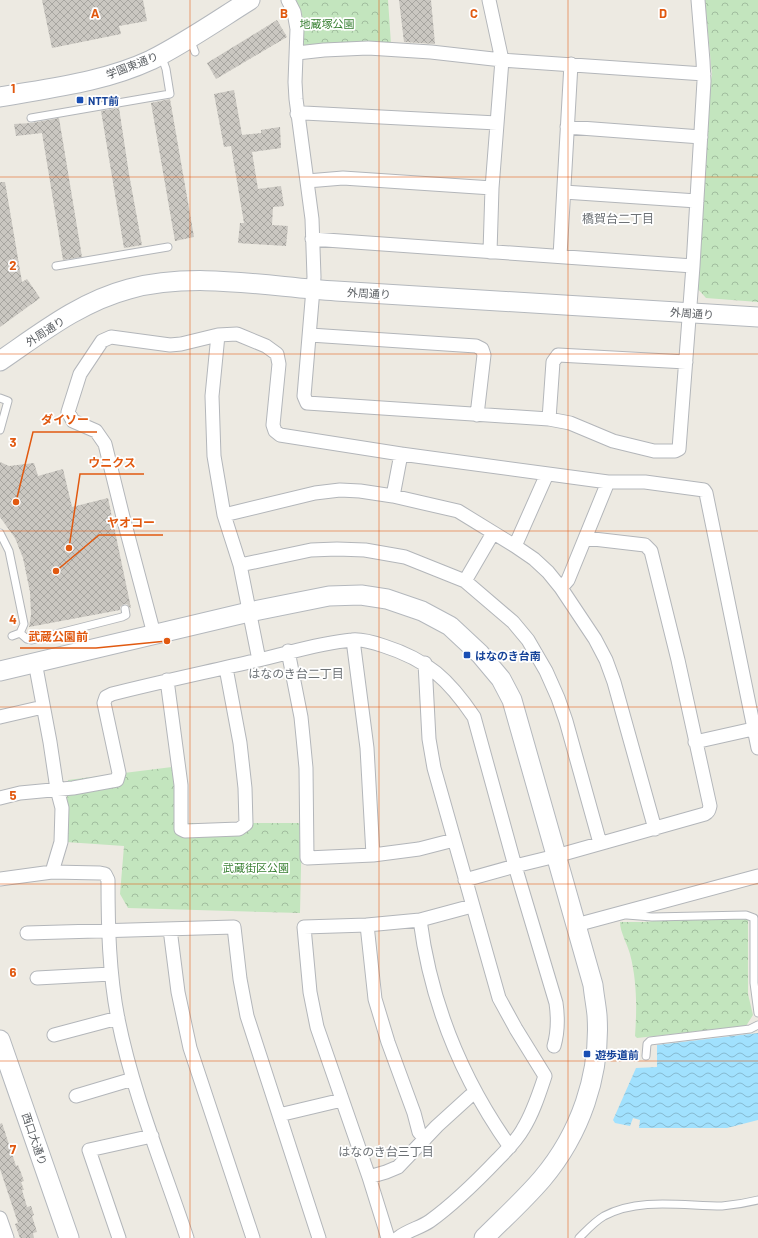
<svg xmlns="http://www.w3.org/2000/svg" width="758" height="1238" font-family="Barlow,'Noto Sans JP',sans-serif">
<style>
.park{fill:url(#park-crowns)}
.water{fill:url(#water-waves)}
.building{fill:url(#building-cross-hatch)}
.lines{fill:none;stroke-linecap:round;stroke-linejoin:round}
.lane-casing{stroke:#b3b6ba;stroke-width:9}
.street-casing{stroke:#b3b6ba;stroke-width:15}
.secondary-casing{stroke:#b4b8bd;stroke-width:21}
.lane{stroke:#fff;stroke-width:7}
.street{stroke:#fff;stroke-width:13}
.secondary{stroke:#fff;stroke-width:19}
.grid{fill:none;stroke:#e15910;stroke-width:1;stroke-opacity:0.55}
.transit-dot{fill:#1a4fb4;stroke:#fff;stroke-width:1.5}
.labels{text-anchor:middle;dominant-baseline:central;stroke-width:3.5;stroke-linejoin:round;paint-order:stroke}
.park-label{font-size:11px;fill:#3a8134;stroke:#fff}
.street-label{font-size:11px;fill:#5b5f63;stroke:#fff}
.transit-label{font-size:11px;font-weight:bold;fill:#164399;stroke:#fff;text-anchor:start}
.neighbourhood-label{font-size:12px;fill:#6c7175;stroke:#fff}
.grid-label{font-size:13px;text-anchor:middle;font-weight:bold;fill:#e15910;stroke:#fff;stroke-width:3.5;stroke-linejoin:round;paint-order:stroke}
.leader{fill:none;stroke:#e15910;stroke-width:1.5}
.callout-dot{fill:#e15910;stroke:#fff;stroke-width:1.5}
.callout-label{font-size:12px;text-anchor:middle;font-weight:bold;fill:#e15910;stroke:#fff;stroke-width:3.5;stroke-linejoin:round;paint-order:stroke}
</style>
<defs>
<pattern id="park-crowns" width="20" height="18" patternUnits="userSpaceOnUse"><rect width="20" height="18" fill="#c3e5be"/><path d="M2 6a3 3 0 1 1 6 0M12 15a3 3 0 1 1 6 0" fill="none" stroke="#a1bd9e"/></pattern>
<pattern id="water-waves" width="16" height="10" patternUnits="userSpaceOnUse"><rect width="16" height="10" fill="#a1e1fe"/><path d="M0 5q4-4 8 0t8 0" fill="none" stroke="#86bad1"/></pattern>
<pattern id="building-cross-hatch" width="8" height="8" patternUnits="userSpaceOnUse"><rect width="8" height="8" fill="#cac7c1"/><path d="M0 0l8 8M0 8l8-8" fill="none" stroke="#a7a5a0"/></pattern>
</defs>
<rect width="100%" height="100%" fill="#edeae2"/>
<path class="park" d="M296,0h92l3,44 -87,4 -2,-34z
M705,0h53v302l-52,-4 -9,-10 11,-194 4,-19z
M172,767l6,3v53h124l-2,90 -172,-5 -8,-14 4,-48 -58,-4 -1,-1 3,-61z
M729,913l19,2v79l5,21 -7,11 -109,12 -2,-2c2,-28 2,-55 -5,-82 -3,-11 -10,-22 -10,-32h24z"/>
<path class="water" d="M758,1033v87l-31,8h-88l1,-8 -7,-2 -3,8 -15,-3 -2,-3 23,-52 21,-1v-22z"/>
<path class="building" d="M42,0h101l4,21 -28,5 2,8 -69,14z
M399,0h32l4,44 -31,-2z
M277,20l10,17 -71,42 -9,-16z
M234,90l8,45 19,-2v-3l19,-3 1,21 -29,4 6,37 23,-3 3,20 -11,1 -1,18 16,1 -2,20 -48,-3 2,-20h4l-13,-77 -7,1 -10,-53z
M170,99l24,138 -19,4 -24,-138z
M119,108l10,66 13,71 -18,3 -23,-137z
M59,118l23,139 -19,3 -21,-127 -26,3 -2,-12 18,-1z
M0,182h5l17,100 5,-3 13,19 -40,29z
M0,462l9,4 25,-3 4,13 25,-7 9,38 36,-9 23,110h-1l-3,-4h-3l-4,3v3l-91,17 2,-12 -1,-23 -7,-34 -8,-20 -15,-21z
M2,1123l14,43 2,-1 6,16 -3,1 3,8h-2l5,17 4,-1 3,9 -2,1 5,16 -4,1 1,5h-14l-5,-14 3,-1 -18,-54v-45z"/>
<g class="lines">
<defs>
<path id="lane" d="M190,39l5,13
M31,118l139,-24 -4,-25 -5,-14
M56,266l112,-19
M0,398l8,3 -8,29
M0,533l9,18 15,73 -4,9 -8,3
M20,633l7,6 5,1 90,-23 4,-2 -1,-6
M627,915l25,2 94,-2 8,3v65l4,30
M646,1056l1,-12 3,-3 100,-12 8,-4
M579,1238c8,-8 15,-16 25,-22 35,-19 80,-10 118,-10 12,-1 24,-3 36,-6"/>
<path id="street" d="M288,0l6,12 3,17 -2,53 1,17 16,120 2,58 -10,119 3,7 242,16 21,4 43,18 41,10h21l4,-2 14,-183 11,-185 -1,-20 -5,-61
M489,0l13,60 -10,128 -2,64
M297,53l27,-3 44,-2 63,4 71,8 202,14
M297,114l7,-1 193,10
M567,127l134,10
M307,181l36,-3 149,10
M564,192l133,9
M312,239l381,27
M560,256l11,-192
M218,335l-6,61 2,60 10,59 16,50 19,95
M310,335l166,11 6,3 2,6 -7,60
M549,419l4,-57 5,-7 128,7
M393,496l8,-42
M224,515l91,-22 25,-3 20,1 33,5 65,15 57,35 19,13 14,13 13,16 34,51 11,21 8,22 41,147
M515,546l32,-72
M240,565l71,-15 26,-1 28,1 40,7 60,24 48,41 15,18 18,31 12,27 8,23 34,122
M465,581l28,-48
M561,588l7,-8 40,-98
M154,634l-31,-117 -18,-73 -9,-13 -23,-10 -5,-9 12,-38 22,-33 9,-4 59,8 11,-1 37,-9 19,-1 29,12 11,8 2,10 -6,61 2,6 5,4 121,19 207,28h37l59,8 2,3 52,255
M353,640l14,108 6,107
M288,651l13,66 2,20 3,31 1,90 66,-3 46,-6 35,-9
M35,662l15,80 7,47 5,19 -1,34 -9,30
M167,680l14,105v44l4,2 54,-2 7,-5 -1,-36 -5,-45 -14,-75
M0,717l43,-10
M695,742l58,-13
M0,798l20,-5 53,-5 44,-8 2,-7 -15,-70 2,-6 6,-3c47,-12 95,-22 142,-33 32,-7 64,-18 98,-21 9,-1 23,3 32,6 44,14 65,34 90,71l41,149 41,137c2,14 2,29 -2,43
M0,879l52,-7 48,1 5,1 3,6c0,46 1,93 10,139 15,75 45,147 69,219
M465,880l50,-14 41,-10 149,-42c4,-2 4,-4 5,-8l-32,-146 -27,-109 -6,-6 -60,-7
M420,920c11,84 41,158 90,227
M367,925l8,74 13,43 26,71 5,19 6,7
M576,925l182,-49
M170,929l8,63 12,56 63,190
M27,933l207,-6 6,52 7,37 72,222
M37,978l74,-4
M54,1035l64,-17
M76,1096l57,-17
M279,1115l63,-15
M369,1177l17,-5 12,-5 39,-41 33,-30 6,-3
M0,1218l7,20
M119,1238l-30,-88 63,-14
M388,1238l-19,-61 -52,-150 -7,-35 -6,-65 63,-2 53,-5 52,-14
M398,1238c10,-8 22,-10 32,-17 25,-18 47,-40 68,-62 9,-9 19,-19 25,-30 10,-16 16,-35 22,-53l-29,-47 -17,-31 -65,-230 -5,-29 -4,-76"/>
<path id="secondary" d="M0,97c50,-9 104,-15 151,-37 34,-17 67,-40 99,-60
M0,361c41,-28 80,-59 129,-72 66,-18 140,-2 207,2 140,8 281,17 422,26
M0,671l249,-59 80,-16 32,-1 26,4 35,12 28,15 30,28 21,25 11,21 81,285c1,10 3,20 4,30 4,60 -17,119 -55,164 -18,21 -39,40 -58,59
M0,1040l69,198"/>
</defs>
<use href="#lane" class="lane-casing"/>
<use href="#street" class="street-casing"/>
<use href="#secondary" class="secondary-casing"/>
<use href="#lane" class="lane"/>
<use href="#street" class="street"/>
<use href="#secondary" class="secondary"/>
</g>
<path class="grid" d="M190,0v1238M379,0v1238M568,0v1238M0,177h758M0,354h758M0,531h758M0,707h758M0,884h758M0,1061h758"/>
<g class="transit-dot">
<rect x="76" y="96" width="8" height="8" rx="2"/>
<rect x="463" y="651" width="8" height="8" rx="2"/>
<rect x="583" y="1050" width="8" height="8" rx="2"/>
</g>
<g class="labels">
<g class="park-label">
<text x="327" y="23">地蔵塚公園</text>
<text x="256" y="867">武蔵街区公園</text>
</g>
<g class="street-label">
<text transform="translate(132 65) rotate(-21)">学園東通り</text>
<text transform="translate(369 293) rotate(3)">外周通り</text>
<text transform="translate(692 313) rotate(4)">外周通り</text>
<text transform="translate(45 331) rotate(-33)">外周通り</text>
<text transform="translate(35 1139) rotate(71)">西口大通り</text>
</g>
<g class="transit-label">
<text x="88" y="100">NTT前</text>
<text x="475" y="655">はなのき台南</text>
<text x="595" y="1054">遊歩道前</text>
</g>
<g class="neighbourhood-label">
<text x="618" y="218">橋賀台二丁目</text>
<text x="296" y="673">はなのき台二丁目</text>
<text x="386" y="1151">はなのき台三丁目</text>
</g>
</g>
<g class="grid-label">
<text x="95" y="18">A</text>
<text x="284" y="18">B</text>
<text x="474" y="18">C</text>
<text x="663" y="18">D</text>
<text x="13" y="93">1</text>
<text x="13" y="270">2</text>
<text x="13" y="447">3</text>
<text x="13" y="624">4</text>
<text x="13" y="800">5</text>
<text x="13" y="977">6</text>
<text x="13" y="1154">7</text>
</g>
<path class="leader" d="M16 502L33 432H97M69 548L80 474H144M56 571L99 535H163M167 641L96 648H20"/>
<g class="callout-dot">
<circle cx="16" cy="502" r="4"/>
<circle cx="69" cy="548" r="4"/>
<circle cx="56" cy="571" r="4"/>
<circle cx="167" cy="641" r="4"/>
</g>
<g class="callout-label">
<text x="65" y="424">ダイソー</text>
<text x="112" y="467">ウニクス</text>
<text x="131" y="527">ヤオコー</text>
<text x="58" y="641">武蔵公園前</text>
</g>
</svg>
